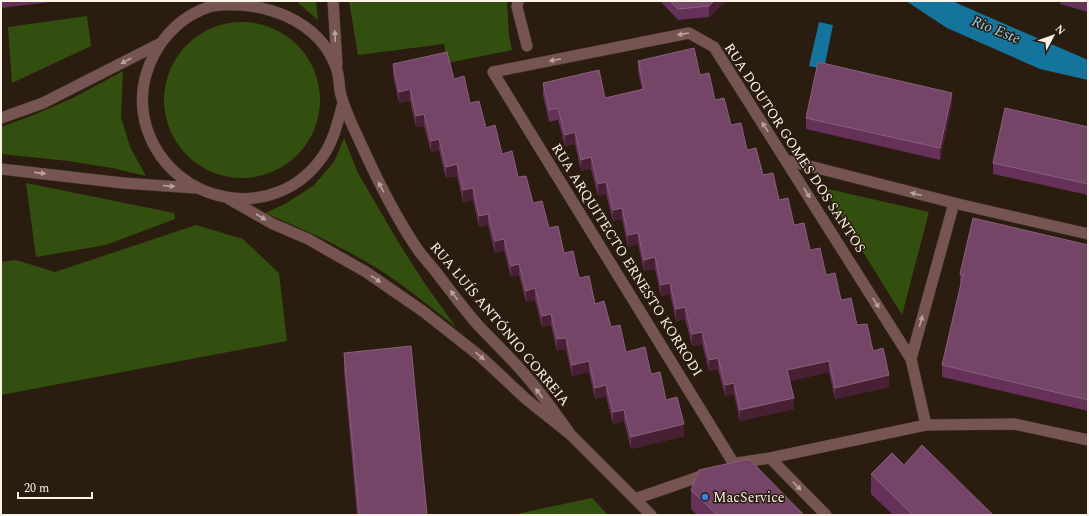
<svg xmlns="http://www.w3.org/2000/svg" width="1089" height="516" font-family="Spectral,serif">
<style>
.green{fill:#334f0f}
.water{fill:#14749b}
.lines{fill:none;stroke-linecap:round;stroke-linejoin:round}
.minor-casing{stroke:#433628;stroke-width:12}
.tertiary-casing{stroke:#433628;stroke-width:12}
.minor{stroke:#765452;stroke-width:11}
.tertiary{stroke:#765452;stroke-width:11}
.wall{fill:#653159}
.shaded-wall{fill:#472034}
.building{fill:#754568;stroke:#8a607c}
.oneway{fill:#b8a39d}
.shop-dot{fill:#3f7fe0;stroke:#2a1c0e;stroke-width:1.5}
.labels{text-anchor:middle;dominant-baseline:central;stroke-width:3;stroke-linejoin:round;paint-order:stroke}
.street-label{font-size:14px;fill:#fbf2e8;stroke:#2a1c0e}
.poi-label{font-size:14px;fill:#fbf2e8;stroke:#2a1c0e;text-anchor:start}
.water-label{font-size:15px;font-style:italic;fill:#92d1f2;stroke:#2a1c0e}
</style>
<rect width="100%" height="100%" fill="#2a1c0e"/>
<path class="green" d="M296,1h20l2,19z
M349,1h158l2,35 3,14 -65,13 -3,-19 -86,11z
M87,16l4,30 -79,37 -4,-56z
M164 100a78 78 0 1 1 156 0a78 78 0 1 1-156 0Z
M123,71l-2,46 9,30 16,29 -34,-8 -44,-7 -67,-7v-27l30,-11 44,-19z
M344,138l14,35 42,72 25,39 31,43c-28,-22 -56,-45 -86,-63 -34,-20 -69,-36 -105,-51l20,-9 28,-18 21,-24z
M26,183l148,30 1,6 -69,26 -70,12z
M828,189l101,23 -27,103 -76,-123z
M196,225l47,14 36,34 8,68 -286,54v-133l15,-2 39,12z
M592,498l16,17h-96z"/>
<path class="water" d="M906,1h46l136,59v20l-48,-11 -93,-41z
M819,22l14,3 -9,44 -15,-3z"/>
<g class="lines">
<defs>
<path id="minor" d="M518,1l-1,6 10,39
M786,160l168,43 134,31
M911,359l43,-156
M770,458l56,57
M737,463l33,-5 156,-33 88,-1 74,16
M734,464l-241,-392 196,-39 25,14 197,312 15,66
M635,499l75,-26"/>
<path id="tertiary" d="M333,1l4,63
M343,103c-5,18 -9,37 -20,53 -47,69 -150,50 -176,-27 -5,-16 -6,-35 -2,-51 9,-34 33,-62 67,-72 51,-6 108,13 125,64 2,7 2,14 3,21 2,10 6,19 10,29 19,42 38,84 64,124 6,10 15,19 22,28 14,18 27,36 42,53 16,17 34,34 49,52 16,18 30,39 44,58
M1,118l42,-15 118,-60
M1,169l122,14 72,5
M229,199l44,25 35,15 58,33 58,40 57,45 45,42 45,36 80,80"/>
</defs>
<use href="#minor" class="minor-casing"/>
<use href="#tertiary" class="tertiary-casing"/>
<use href="#minor" class="minor"/>
<use href="#tertiary" class="tertiary"/>
</g>
<path class="wall" d="M1,1h58l-58,7z
M660,1h65v1l-16,15 -31,3z
M1060,1h28v11l-28,-8z
M638,61l62,14 31,50 16,25 63,100 63,101 16,36 -54,12 -6,-27 -39,9 4,28 -54,12 -6,-27 -9,2 -7,-27 -9,2 -7,-27 -10,2 -7,-27 -9,2 -6,-27 -9,2 -6,-27 -11,2 -6,-27 -10,3 -6,-28 -9,2 -7,-27 -8,2 -7,-27 -10,2 -6,-27 -10,2 -7,-26 -9,2 -6,-27v-12l62,15 37,-9 -4,-17z
M393,64l61,15 16,24 32,51 16,23 15,26 62,101 16,23 15,25 25,22 15,26 18,36 -53,13 -7,-28 -11,3 -7,-28 -11,3 -6,-27 -17,4 -6,-27 -9,2 -6,-26 -9,2 -7,-27 -9,2 -7,-27 -8,2 -7,-27 -9,3 -7,-28 -9,2 -6,-27 -10,2 -6,-26 -11,2 -7,-28 -8,2 -7,-26 -8,1 -6,-26 -11,2 -6,-27z
M952,104l-12,56 -134,-31v-11z
M1088,127v68l-95,-21v-11z
M1088,245v166l-146,-34v-12l19,-80h-1v-11z
M344,353l83,162h-70l-13,-143z
M904,465l89,50h-100l-22,-21v-20z
M691,490l113,25h-107l-6,-6z"/>
<path class="shaded-wall" d="M714,1h11v1l-16,15v-11z
M410,89v12l-11,2v-11z
M952,93v11l-12,56v-12z
M424,114v12l-8,1v-11z
M575,132v12l-10,2v-11z
M439,139v11l-8,2v-11z
M591,157v12l-10,2v-11z
M457,164v12l-11,2v-11z
M606,182v12l-8,2v-12z
M473,188v12l-10,2v-12z
M622,208v11l-9,2v-11z
M488,214v11l-9,2v-11z
M638,233v11l-10,3v-12z
M504,239v11l-9,3v-12z
M655,257v12l-11,2v-11z
M519,264v11l-8,2v-11z
M670,283v11l-9,2v-11z
M535,288v12l-9,2v-11z
M685,307v12l-9,2v-12z
M551,314v11l-9,2v-11z
M702,332v12l-10,2v-12z
M566,338v11l-9,2v-12z
M718,358v11l-9,2v-11z
M589,361v11l-17,4v-11z
M829,361v11l-42,10v-12z
M889,375v12l-54,12v-11z
M734,383v11l-9,2v-11z
M606,385v11l-11,3v-11z
M794,398v11l-54,12v-11z
M624,410v11l-11,3v-12z
M684,424v12l-53,13v-12z"/>
<path class="building" d="M670,1h44l-5,5 -31,3z
M694,48l6,27 9,-2 6,27 9,-2 7,27 10,-2 6,27 9,-2 7,27 10,-2 6,27 9,-2 6,27 10,-2 6,27 10,-2 6,27 9,-2 6,27 10,-2 6,27 10,-1 6,27 10,-3 6,27 -54,13 -6,-27 -42,9 7,28 -54,12 -6,-27 -9,2 -7,-27 -9,2 -7,-28 -10,2 -7,-27 -9,2 -6,-26 -9,2 -6,-28 -11,3 -6,-27 -10,2 -6,-27 -9,2 -7,-28 -8,2 -7,-27 -10,3 -6,-28 -10,3 -7,-27 -9,2 -6,-27 56,-13 6,28 39,-9 -6,-28z
M447,52l7,27 10,-3 6,27 9,-2 7,27 9,-3 7,29 10,-3 6,26 8,-1 7,27 9,-2 7,27 9,-2 6,27 9,-2 6,27 10,-2 6,28 9,-3 7,26 9,-2 6,27 19,-5 6,27 9,-2 6,28 11,-3 7,27 -53,13 -7,-27 -11,2 -7,-27 -11,3 -6,-27 -17,4 -6,-27 -9,1 -6,-25 -9,2 -7,-28 -9,3 -7,-27 -8,2 -7,-27 -9,2 -7,-27 -9,2 -6,-28 -10,2 -6,-26 -11,3 -7,-28 -8,2 -7,-27 -8,2 -6,-27 -11,3 -6,-28z
M818,62l134,31 -12,55 -134,-30z
M1005,108l83,19v57l-95,-21z
M973,218l115,27v155l-146,-35 21,-90 -3,-1z
M411,346l16,169h-68l-15,-162z
M922,445l71,70h-80l-42,-41 21,-21 12,12z
M749,459l55,56h-87l-26,-25 8,-20z"/>
<defs><path id="oneway-solid" d="M-6-.8H1V-3.2L6.5 0L1 3.2V.8H-6Z"/></defs>
<g class="oneway">
<use href="#oneway-solid" transform="translate(683 34) rotate(171)"/>
<use href="#oneway-solid" transform="translate(335 36) rotate(-93)"/>
<use href="#oneway-solid" transform="translate(555 60) rotate(169)"/>
<use href="#oneway-solid" transform="translate(126 61) rotate(152)"/>
<use href="#oneway-solid" transform="translate(765 127) rotate(-123)"/>
<use href="#oneway-solid" transform="translate(40 173) rotate(6)"/>
<use href="#oneway-solid" transform="translate(169 186) rotate(5)"/>
<use href="#oneway-solid" transform="translate(381 187) rotate(-118)"/>
<use href="#oneway-solid" transform="translate(807 193) rotate(58)"/>
<use href="#oneway-solid" transform="translate(916 194) rotate(-166)"/>
<use href="#oneway-solid" transform="translate(261 217) rotate(30)"/>
<use href="#oneway-solid" transform="translate(376 279) rotate(34)"/>
<use href="#oneway-solid" transform="translate(454 295) rotate(-128)"/>
<use href="#oneway-solid" transform="translate(876 303) rotate(58)"/>
<use href="#oneway-solid" transform="translate(921 321) rotate(-74)"/>
<use href="#oneway-solid" transform="translate(480 356) rotate(40)"/>
<use href="#oneway-solid" transform="translate(539 393) rotate(-127)"/>
<use href="#oneway-solid" transform="translate(797 486) rotate(46)"/>
</g>
<circle class="shop-dot" cx="705" cy="497" r="4"/>
<g class="labels">
<g class="street-label">
<text transform="translate(795 148) rotate(57)">RUA DOUTOR GOMES DOS SANTOS</text>
<text transform="translate(627 260) rotate(58)">RUA ARQUITECTO ERNESTO KORRODI</text>
<text transform="translate(500 324) rotate(50)">RUA LUÍS ANTÓNIO CORREIA</text>
</g>
<g class="poi-label">
<text x="713" y="497">MacService</text>
</g>
<g class="water-label">
<text transform="translate(996 30) rotate(22)">Rio Este</text>
</g>
</g>
<rect width="1089" height="516" fill="none" stroke="#fbf2e8" stroke-width="4"/>
<g transform="translate(1053 36) rotate(49)" stroke="#2a1c0e" stroke-width="3" paint-order="stroke">
<path d="M0-3L7 15L0 10L-7 15Z" fill="#fbf2e8"/>
<text y="-6" font-size="11" font-weight="bold" text-anchor="middle" fill="#fbf2e8">N</text>
</g>
<path d="M18 492v6h74v-6" fill="none" stroke="#fbf2e8" stroke-width="2"/>
<text x="24" y="492" font-size="12" fill="#fbf2e8" stroke="#2a1c0e" stroke-width="3" paint-order="stroke">20 m</text>
</svg>
